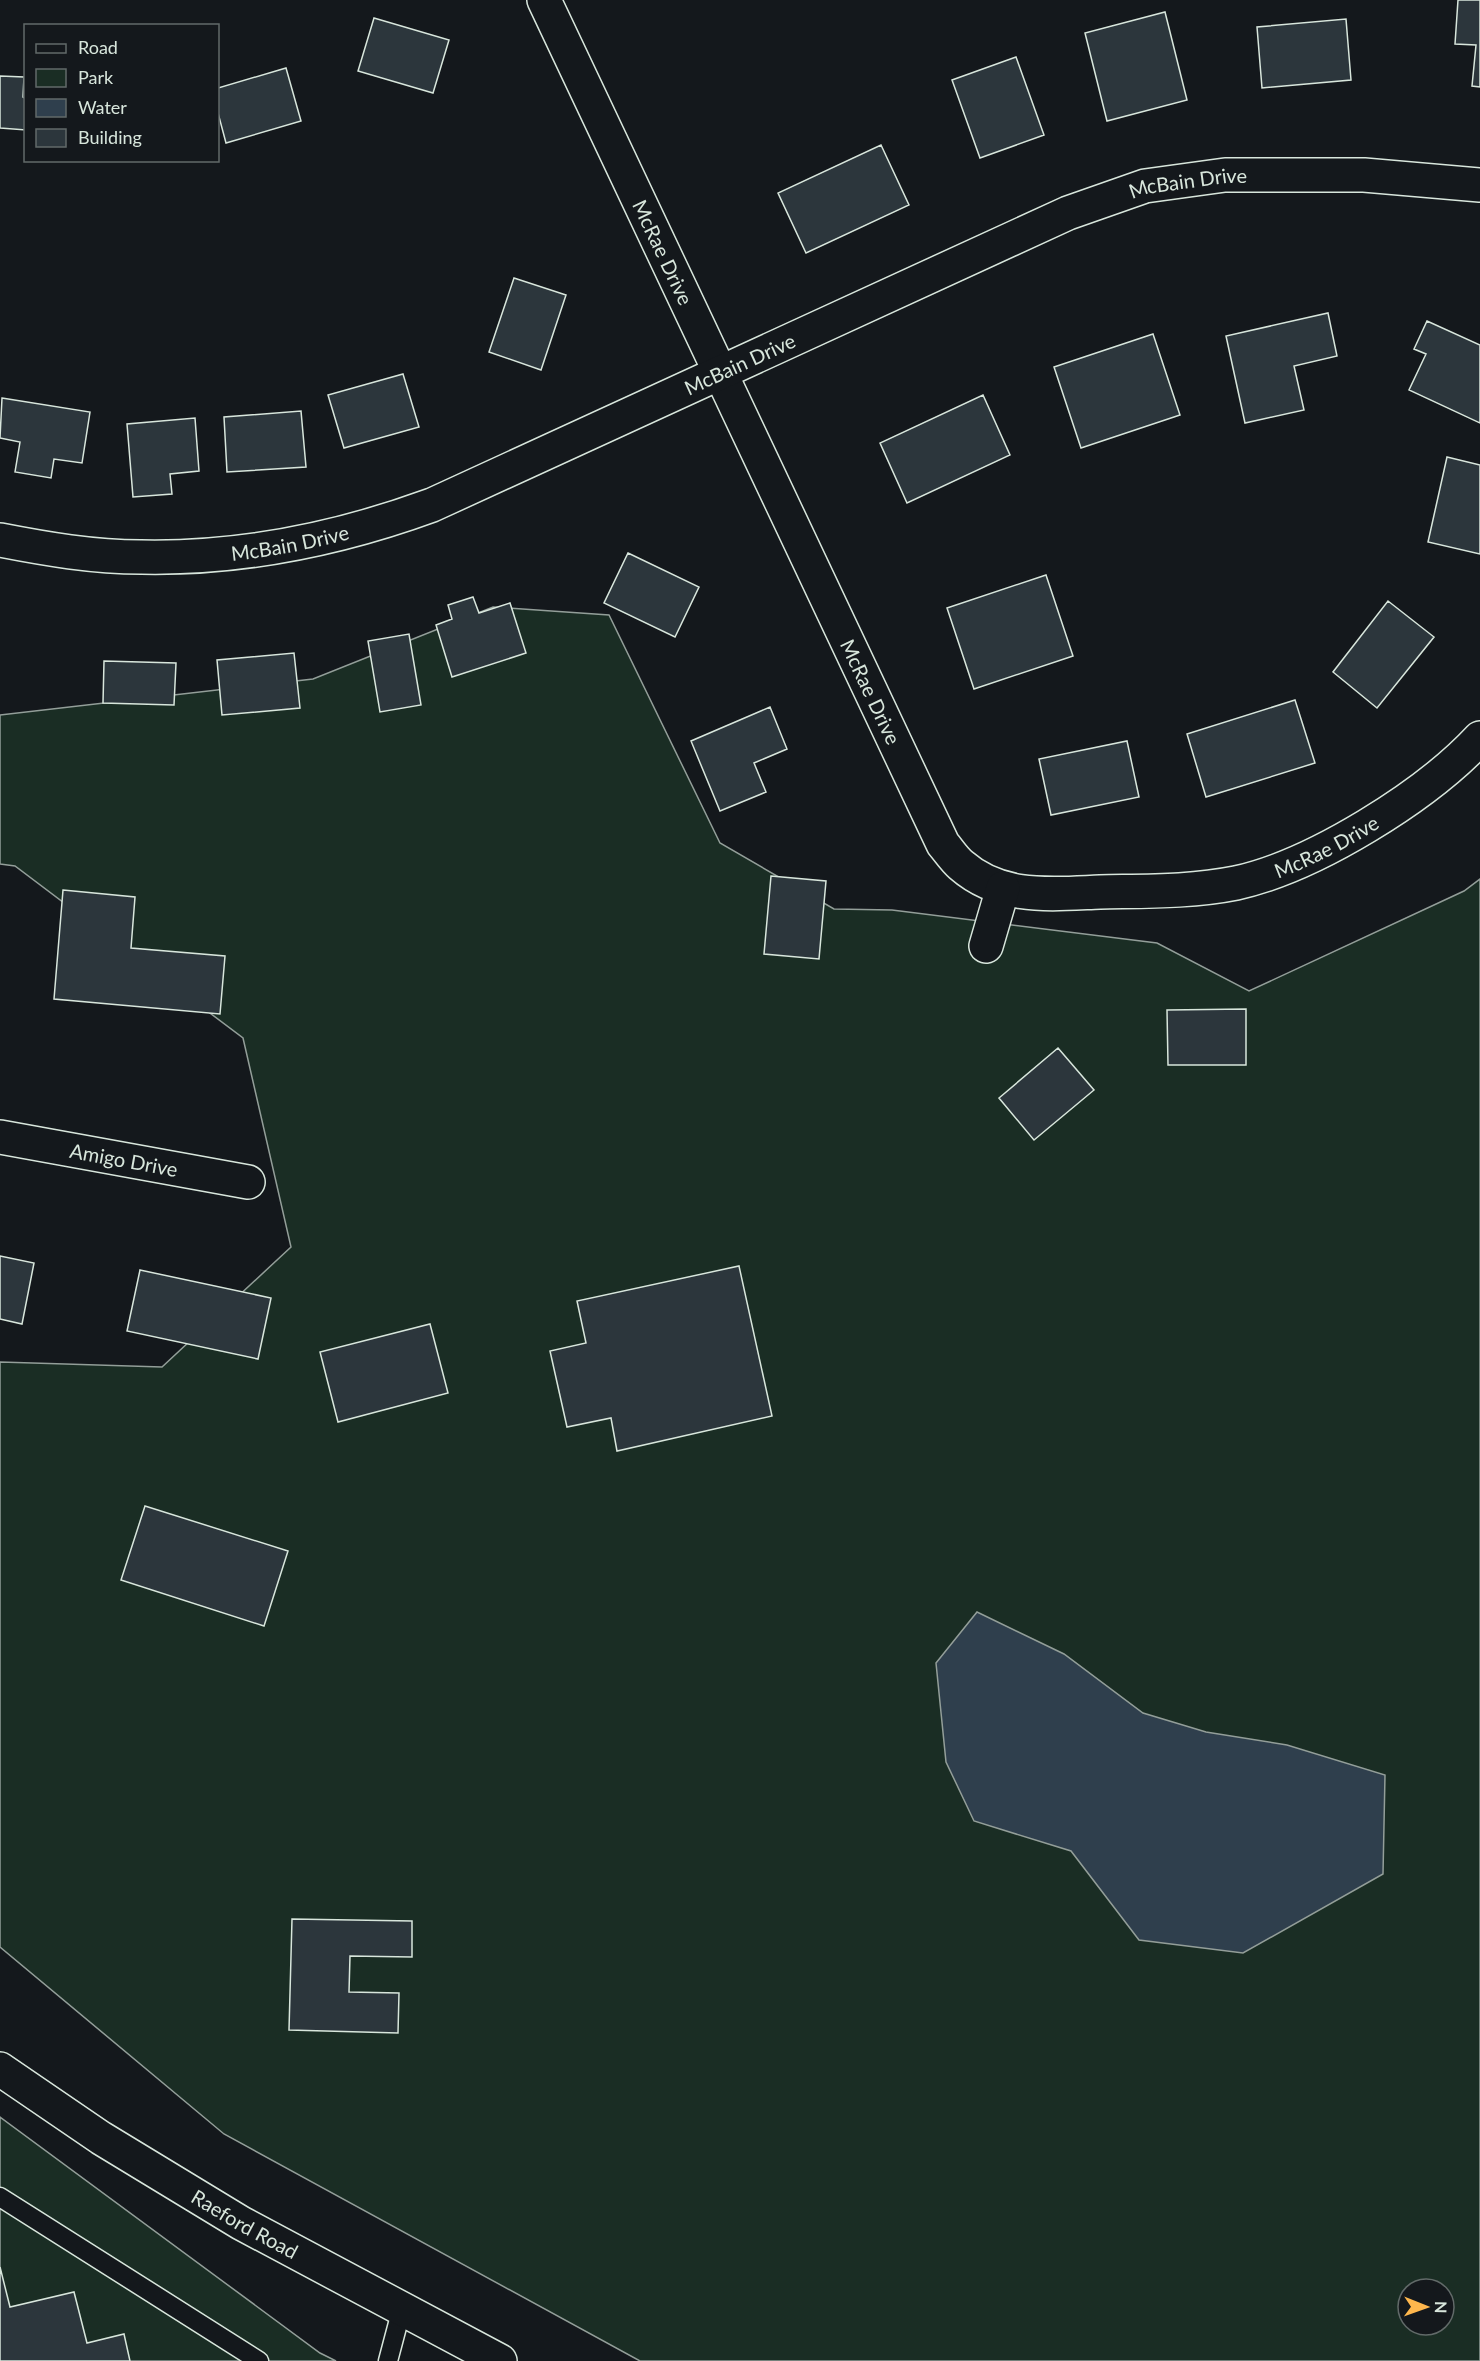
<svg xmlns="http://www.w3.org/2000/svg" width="1480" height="2361" font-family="Lato,sans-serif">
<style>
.green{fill:#1a2d24;stroke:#939e99;stroke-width:1.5;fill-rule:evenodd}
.water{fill:#2f3f4d;stroke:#939e99;stroke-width:1.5}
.building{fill:#2c363c;stroke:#d8e6dc;stroke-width:1.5}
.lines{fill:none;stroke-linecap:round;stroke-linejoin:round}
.lane-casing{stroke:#d8e6dc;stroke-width:21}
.street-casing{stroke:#d8e6dc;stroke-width:36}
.secondary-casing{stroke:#d8e6dc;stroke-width:36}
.lane{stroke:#14181c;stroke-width:18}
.street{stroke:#14181c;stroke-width:33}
.secondary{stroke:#14181c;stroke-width:33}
.labels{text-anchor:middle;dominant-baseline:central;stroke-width:4.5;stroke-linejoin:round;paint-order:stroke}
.street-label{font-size:20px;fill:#d8e6dc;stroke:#14181c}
</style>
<rect width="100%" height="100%" fill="#14181c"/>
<path class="green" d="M493,607l116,8 111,228 114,66 58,1 265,33 92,48 215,-100 16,-12v1482h-840l-416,-227 -224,-187v-585l162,5 129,-120 -48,-209 -228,-172 -15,-2v-149l313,-36zM1408,2289h36v36h-36z
M0,2117l320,236 16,8h-336z"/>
<path class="water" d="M977,1612l87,42 79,59 63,19 81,13 98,30 -2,99 -140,79 -104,-13 -68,-89 -97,-30 -28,-59 -10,-99z"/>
<path class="building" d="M1458,0h22v87l-8,-1 4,-41 -21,-1z
M1165,12l22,88 -80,21 -22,-88z
M374,18l75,22 -16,53 -75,-22z
M1346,19l5,61 -89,8 -5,-61z
M1016,57l28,78 -64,23 -28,-78z
M286,68l15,53 -75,22 -8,-30v-25z
M0,76l24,1 -1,20 3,2v31l-26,-2z
M881,145l28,60 -103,48 -28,-60z
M514,278l52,17 -25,75 -52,-18z
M1328,313l9,43 -43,10 10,44 -59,13 -19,-87z
M1427,321l53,24v78l-71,-33 17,-36 -12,-5z
M1153,334l27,81 -99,33 -27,-81z
M403,374l16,53 -75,21 -16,-53z
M983,395l27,60 -103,48 -27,-60z
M2,398l88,14 -8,51 -28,-4 -3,19 -36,-6 5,-30 -20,-4z
M301,411l5,56 -79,5 -3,-55z
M195,418l4,53 -29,3 2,20 -39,3 -6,-73z
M1447,457l33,8v89l-52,-12z
M628,553l71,34 -24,50 -71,-34z
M1046,575l27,81 -99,33 -27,-81z
M473,597l6,16 31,-10 16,50 -74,24 -16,-52 16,-6 -4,-14z
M1388,601l46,36 -57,71 -44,-36z
M409,634l12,71 -41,7 -12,-71z
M294,653l6,55 -78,7 -5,-55z
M104,661l72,2 -2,42 -71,-2z
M1295,700l20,63 -109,34 -19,-63z
M770,707l17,42 -33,14 12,29 -46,19 -29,-70z
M1127,741l12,56 -88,18 -12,-56z
M771,876l55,5 -7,78 -55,-5z
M63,890l72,7 -4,51 94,8 -5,58 -166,-15z
M1246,1009v56h-78l-1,-55z
M1058,1048l36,42 -60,50 -35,-42z
M0,1256l34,7 -12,61 -22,-5z
M739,1266l33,150 -155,35 -6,-33 -44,9 -17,-76 36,-8 -9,-42z
M140,1270l131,28 -13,61 -131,-28z
M430,1324l18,69 -110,29 -18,-70z
M145,1506l143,45 -24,75 -143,-46z
M292,1919l120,2v36l-62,-1 -1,36 50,1 -1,40 -109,-3z
M0,2267l10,40 64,-15 13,51 37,-9 6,27h-130z"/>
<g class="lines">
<defs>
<path id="lane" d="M0,2197l259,164
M388,2361l14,-53"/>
<g id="street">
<path id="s1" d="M544,0l399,844c6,7 11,15 18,21 40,35 89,29 139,27 45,-1 91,0 136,-9 78,-17 190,-87 244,-145"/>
<path d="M986,946l17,-58"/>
<path id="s2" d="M0,1137l248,45"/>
</g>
<g id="secondary">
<path id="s3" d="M0,540c46,9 93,17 141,17 99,2 198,-18 291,-52l636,-292 77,-27 80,-11h139l116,10"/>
<path id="s4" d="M0,2069l101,69 140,85 259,138"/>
</g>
</defs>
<use href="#lane" class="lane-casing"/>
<use href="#street" class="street-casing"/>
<use href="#secondary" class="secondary-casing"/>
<use href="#lane" class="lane"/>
<use href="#street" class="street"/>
<use href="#secondary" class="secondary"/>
</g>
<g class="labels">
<g class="street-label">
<text stroke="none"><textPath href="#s3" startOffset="1264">McBain Drive</textPath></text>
<text stroke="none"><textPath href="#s1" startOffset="279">McRae Drive</textPath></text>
<text stroke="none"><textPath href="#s3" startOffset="778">McBain Drive</textPath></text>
<text stroke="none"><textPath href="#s3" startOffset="292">McBain Drive</textPath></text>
<text stroke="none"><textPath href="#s1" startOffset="765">McRae Drive</textPath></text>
<text stroke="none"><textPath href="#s1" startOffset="1341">McRae Drive</textPath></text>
<text stroke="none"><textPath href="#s2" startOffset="126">Amigo Drive</textPath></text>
<text stroke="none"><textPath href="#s4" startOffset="290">Raeford Road</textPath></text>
</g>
</g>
<rect x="24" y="24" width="195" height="138" fill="#14181c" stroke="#626a69" stroke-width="1.5"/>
<rect x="36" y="44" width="30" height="9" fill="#14181c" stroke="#626a69" stroke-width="1.5"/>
<text x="78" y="54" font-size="18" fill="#d8e6dc">Road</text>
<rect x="36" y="69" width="30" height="18" fill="#1a2d24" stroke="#626a69" stroke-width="1.5"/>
<text x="78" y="84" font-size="18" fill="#d8e6dc">Park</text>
<rect x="36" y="99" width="30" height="18" fill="#2f3f4d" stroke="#626a69" stroke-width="1.5"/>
<text x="78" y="114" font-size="18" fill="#d8e6dc">Water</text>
<rect x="36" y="129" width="30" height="18" fill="#2c363c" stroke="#626a69" stroke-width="1.5"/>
<text x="78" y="144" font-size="18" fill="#d8e6dc">Building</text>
<g transform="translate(1426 2307) rotate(91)"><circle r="28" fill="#14181c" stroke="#626a69" stroke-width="1.5"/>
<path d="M0-4.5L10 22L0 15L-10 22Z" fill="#ffb74d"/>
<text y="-9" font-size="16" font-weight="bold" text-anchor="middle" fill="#d8e6dc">N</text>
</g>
</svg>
